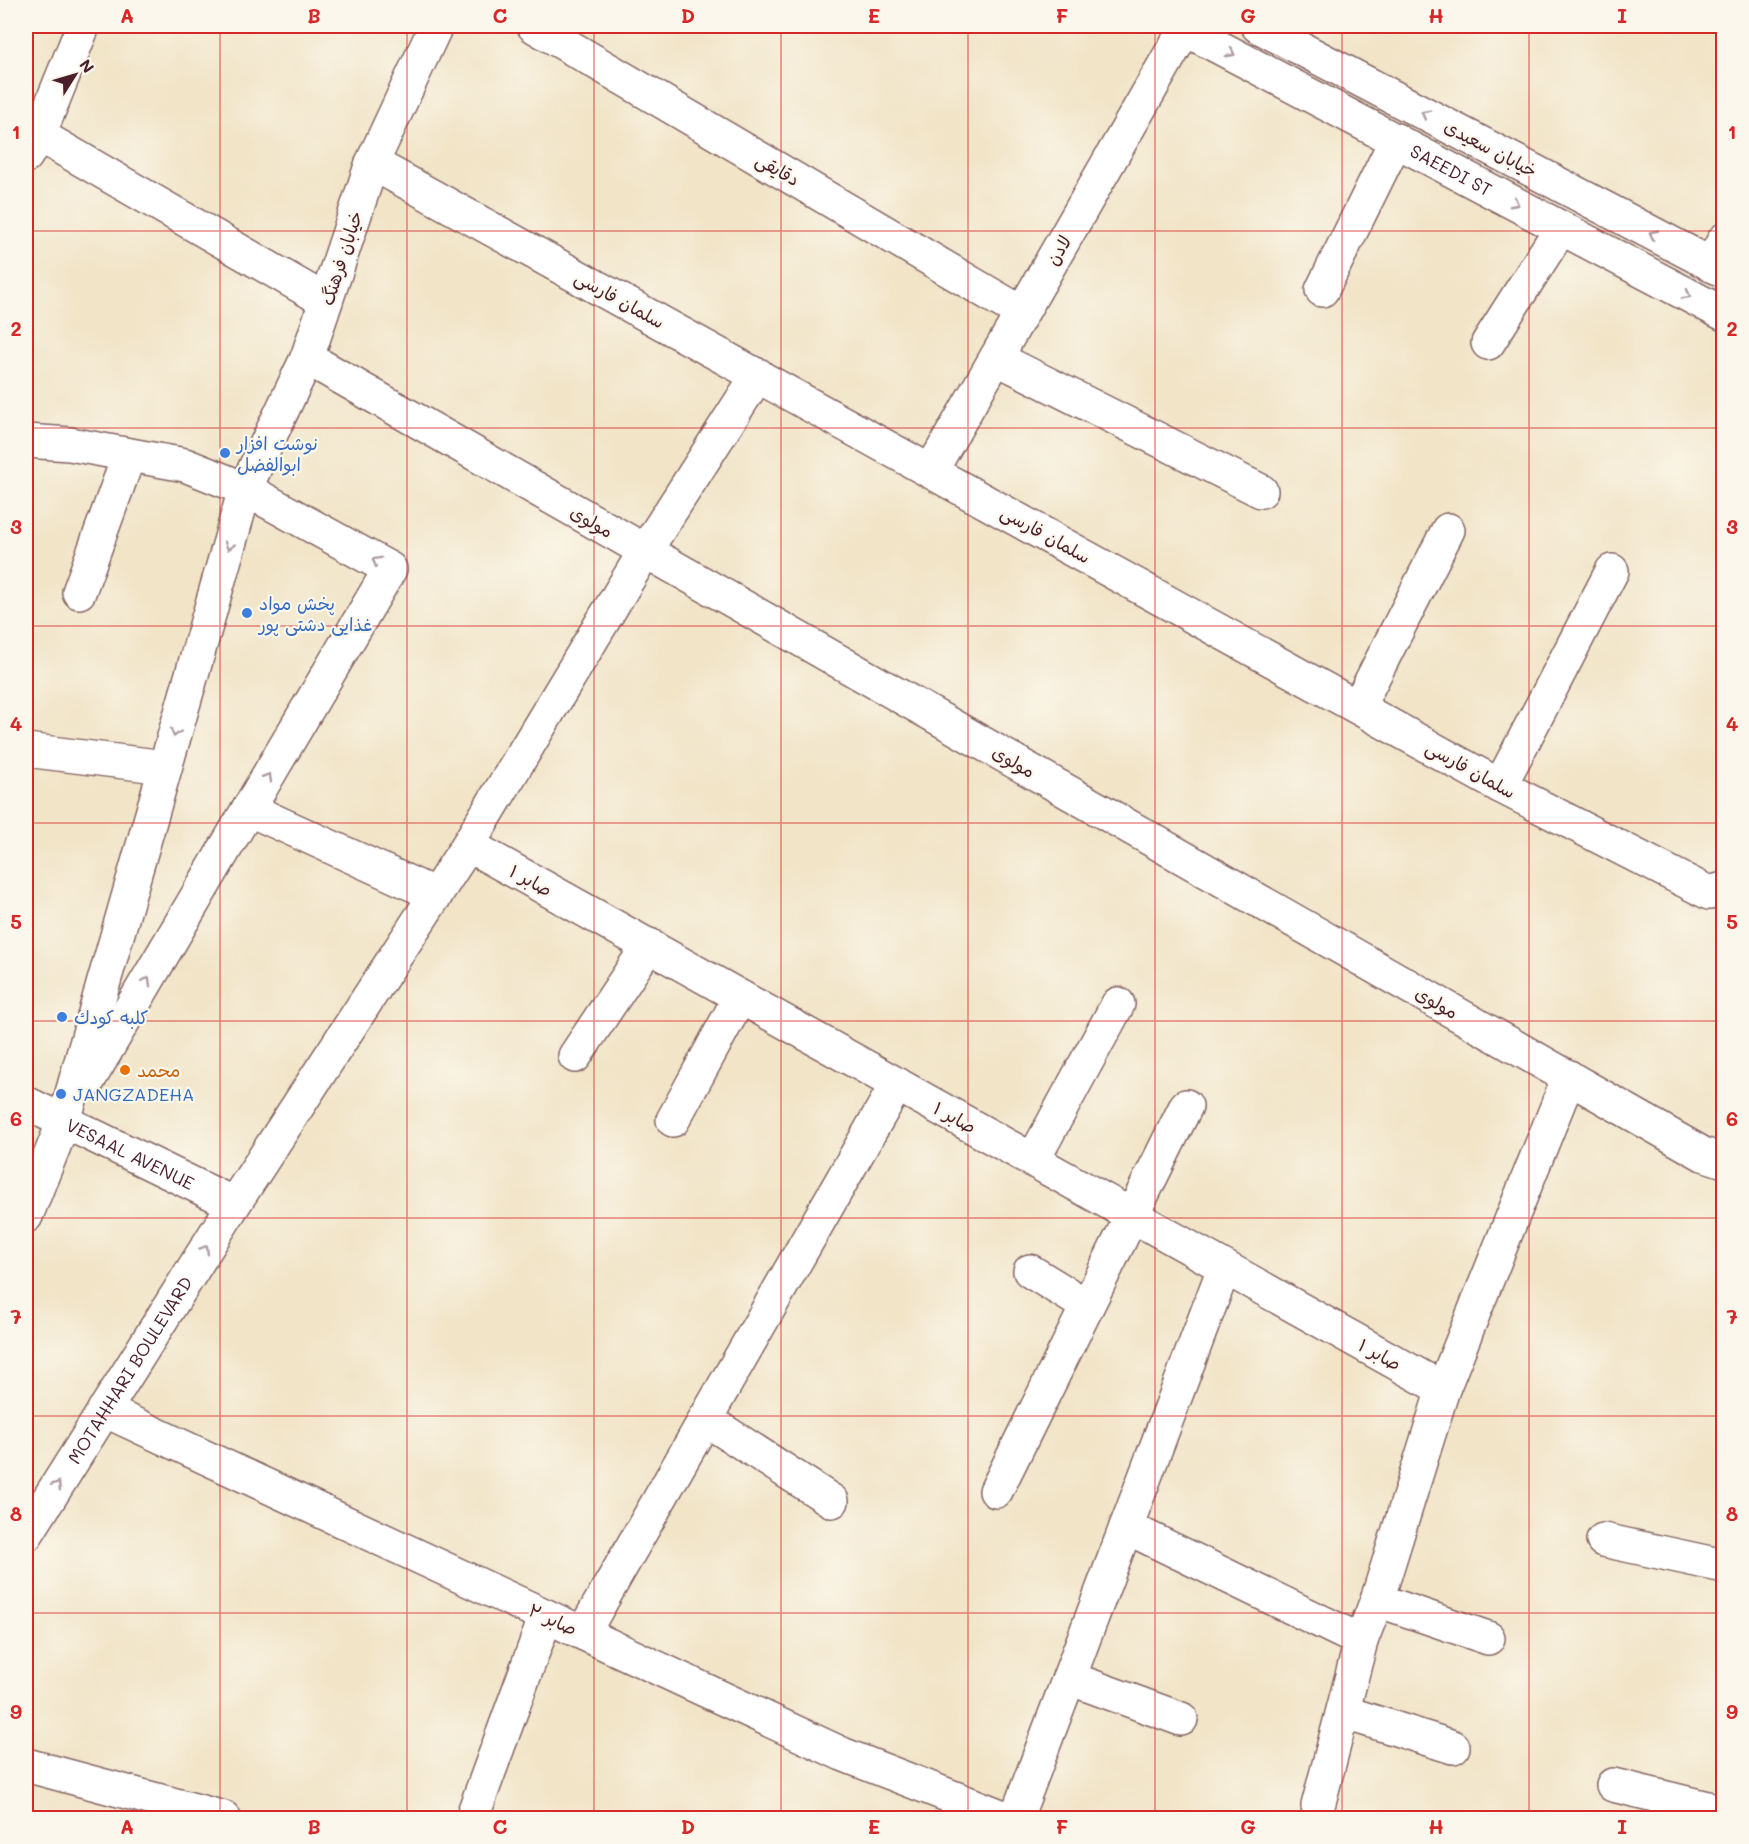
<svg xmlns="http://www.w3.org/2000/svg" width="1749" height="1844" font-family="Mali,'Playpen Sans Arabic',sans-serif">
<style>
.lines{fill:none;stroke-linecap:round;stroke-linejoin:round}
.minor-casing{stroke:#846462;stroke-width:36}
.major-casing{stroke:#846462;stroke-width:36}
.minor{stroke:#fff;stroke-width:33}
.major{stroke:#fff;stroke-width:33}
.oneway{stroke:#ae9aa0}
.grid{fill:none;stroke:#d62828;stroke-width:1.5;stroke-opacity:0.55}
.shop-dot{fill:#3f7fe0;stroke:#fbf7ec;stroke-width:2}
.food-dot{fill:#e8710a;stroke:#fbf7ec;stroke-width:2}
.labels{text-anchor:middle;dominant-baseline:central;stroke-width:4.5;stroke-linejoin:round;paint-order:stroke}
.street-label{font-size:18px;fill:#4a1f2b;stroke:#fbf7ec}
.shop-label{font-size:18px;fill:#366cbe;stroke:#fbf7ec;text-anchor:start}
.food-label{font-size:18px;fill:#c56008;stroke:#fbf7ec;text-anchor:start}
.neatline{fill:none;stroke:#d62828;stroke-width:2}
.grid-label{font-size:20px;text-anchor:middle;font-weight:bold;fill:#d62828}
</style>
<rect width="100%" height="100%" fill="#fbf7ec"/>
<filter id="ink" filterUnits="userSpaceOnUse"><feTurbulence type="fractalNoise" baseFrequency=".0167" numOctaves="2"/><feDisplacementMap in="SourceGraphic" scale="12" xChannelSelector="R" yChannelSelector="G"/><feConvolveMatrix kernelMatrix="1 2 1 2 8 2 1 2 1" color-interpolation-filters="sRGB"/></filter>
<filter id="wash" filterUnits="userSpaceOnUse"><feTurbulence type="fractalNoise" baseFrequency=".008" numOctaves="4" result="noise"/><feDisplacementMap in="SourceGraphic" scale="24" xChannelSelector="R" yChannelSelector="G"/><feGaussianBlur stdDeviation="1.35" result="paint"/><feColorMatrix in="noise" values="0 0 0 0 0 0 0 0 0 0 0 0 0 0 0 0 0 1.4 0 .05"/><feComposite in="paint" operator="in"/></filter>
<g filter="url(#wash)">
<rect width="100%" height="100%" fill="#f1e4c7"/>
</g>
<g filter="url(#ink)">
<g class="lines">
<defs>
<g id="minor">
<path d="M534,26l488,287"/>
<path d="M39,135l287,166"/>
<path d="M26,156l13,-21 44,-109"/>
<path d="M372,163l1128,623 209,107 15,-4"/>
<path d="M1711,265l13,-25"/>
<path d="M1322,290l74,-150"/>
<path d="M1488,343l73,-115"/>
<path d="M307,358l1396,796 21,7"/>
<path d="M996,358l265,133"/>
<path d="M26,441l44,3 115,21 60,24 145,80 -302,512"/>
<path d="M931,471l254,-442"/>
<path d="M79,592l50,-137"/>
<path d="M1358,707l90,-177"/>
<path d="M26,750l139,17"/>
<path d="M1500,786l112,-215"/>
<path d="M248,809l188,86"/>
<path d="M468,845l975,544"/>
<path d="M575,1056l74,-111"/>
<path id="s1" d="M26,1103l208,101"/>
<path d="M673,1120l67,-123"/>
<path d="M1033,1160l85,-156"/>
<path d="M26,1216l38,-95 181,-632 62,-131 65,-195 64,-137"/>
<path d="M1030,1271l57,35"/>
<path d="M104,1410l738,344 164,64"/>
<path d="M705,1419l127,82"/>
<path d="M996,1491l190,-385"/>
<path d="M1126,1527l235,114 16,-41 66,-211 126,-312"/>
<path id="s2" d="M26,1535l208,-331 234,-359 177,-294 113,-176"/>
<path d="M1603,1540l121,26"/>
<path d="M1377,1600l111,38"/>
<path d="M583,1633l314,-549"/>
<path d="M1069,1678l112,41"/>
<path d="M1343,1712l110,35"/>
<path d="M26,1765l198,53"/>
<path d="M1613,1785l111,27"/>
<path d="M1318,1806l43,-165"/>
<path d="M472,1818l74,-202"/>
<path d="M1016,1818l208,-550"/>
</g>
<g id="major">
<path id="s3" d="M1179,26l545,288"/>
<path d="M1258,26l466,245"/>
</g>
</defs>
<use href="#minor" class="minor-casing"/>
<use href="#major" class="major-casing"/>
<use href="#minor" class="minor"/>
<use href="#major" class="major"/>
</g>
<defs><path id="oneway-chevron" d="M-2-3.5L2.5 0L-2 3.5" fill="none" stroke-width="1.6" stroke-linecap="round" stroke-linejoin="round" transform="scale(1.5)"/></defs>
<g class="oneway">
<use href="#oneway-chevron" transform="translate(1231 53) rotate(28)"/>
<use href="#oneway-chevron" transform="translate(1425 114) rotate(-152)"/>
<use href="#oneway-chevron" transform="translate(1515 203) rotate(28)"/>
<use href="#oneway-chevron" transform="translate(1653 234) rotate(-152)"/>
<use href="#oneway-chevron" transform="translate(1687 295) rotate(28)"/>
<use href="#oneway-chevron" transform="translate(229 546) rotate(106)"/>
<use href="#oneway-chevron" transform="translate(376 561) rotate(-151)"/>
<use href="#oneway-chevron" transform="translate(175 733) rotate(106)"/>
<use href="#oneway-chevron" transform="translate(268 777) rotate(-59)"/>
<use href="#oneway-chevron" transform="translate(147 981) rotate(-59)"/>
<use href="#oneway-chevron" transform="translate(205 1249) rotate(-58)"/>
<use href="#oneway-chevron" transform="translate(57 1485) rotate(-58)"/>
</g>
</g>
<path class="grid" d="M220,26v1792M407,26v1792M594,26v1792M781,26v1792M968,26v1792M1155,26v1792M1342,26v1792M1529,26v1792M26,231h1698M26,428h1698M26,626h1698M26,823h1698M26,1021h1698M26,1218h1698M26,1416h1698M26,1613h1698"/>
<g class="shop-dot">
<circle cx="225" cy="453" r="6"/>
<circle cx="247" cy="613" r="6"/>
<circle cx="62" cy="1017" r="6"/>
<circle cx="61" cy="1094" r="6"/>
</g>
<circle class="food-dot" cx="125" cy="1070" r="6"/>
<g class="labels">
<g class="street-label">
<text transform="translate(1491 148) rotate(28)">خیابان سعیدی</text>
<text transform="translate(778 169) rotate(30)">دقایقی</text>
<text stroke="none"><textPath href="#s3" startOffset="308">SAEEDI ST</textPath></text>
<text transform="translate(1058 250) rotate(-60)">لادن</text>
<text transform="translate(341 258) rotate(-72)">خیابان فرهنگ</text>
<text transform="translate(620 299) rotate(29)">سلمان فارسی</text>
<text transform="translate(592 521) rotate(30)">مولوی</text>
<text transform="translate(1046 534) rotate(29)">سلمان فارسی</text>
<text transform="translate(1014 761) rotate(30)">مولوی</text>
<text transform="translate(1471 769) rotate(29)">سلمان فارسی</text>
<text transform="translate(531 880) rotate(29)">صابر ۱</text>
<text transform="translate(1437 1002) rotate(30)">مولوی</text>
<text transform="translate(955 1117) rotate(29)">صابر ۱</text>
<text stroke="none"><textPath href="#s1" startOffset="116">VESAAL AVENUE</textPath></text>
<text transform="translate(1380 1354) rotate(29)">صابر ۱</text>
<text stroke="none"><textPath href="#s2" startOffset="195">MOTAHHARI BOULEVARD</textPath></text>
<text transform="translate(553 1619) rotate(25)">صابر ۲</text>
</g>
<g class="shop-label">
<text x="237" y="443">نوشت افزار<tspan x="237" dy="21">ابوالفضل</tspan></text>
<text x="259" y="603">پخش مواد<tspan x="259" dy="21">غذایی دشتی پور</tspan></text>
<text x="74" y="1017">كلبه كودك</text>
<text x="73" y="1094">JANGZADEHA</text>
</g>
<g class="food-label">
<text x="137" y="1070">محمد</text>
</g>
</g>
<rect width="1749" height="1844" fill="none" stroke="#fbf7ec" stroke-width="66"/>
<g transform="translate(75 75) rotate(53)" stroke="#fbf7ec" stroke-width="4.5" paint-order="stroke">
<path d="M0-4.5L10 22L0 15L-10 22Z" fill="#4a1f2b"/>
<text y="-9" font-size="16" font-weight="bold" text-anchor="middle" fill="#4a1f2b">N</text>
</g>
<rect x="33" y="33" width="1683" height="1778" class="neatline"/>
<g class="grid-label">
<text x="127" y="23">A</text>
<text x="314" y="23">B</text>
<text x="500" y="23">C</text>
<text x="688" y="23">D</text>
<text x="874" y="23">E</text>
<text x="1062" y="23">F</text>
<text x="1248" y="23">G</text>
<text x="1436" y="23">H</text>
<text x="1622" y="23">I</text>
<text x="16" y="139">1</text>
<text x="1732" y="139">1</text>
<text x="16" y="336">2</text>
<text x="1732" y="336">2</text>
<text x="16" y="534">3</text>
<text x="1732" y="534">3</text>
<text x="16" y="731">4</text>
<text x="1732" y="731">4</text>
<text x="16" y="929">5</text>
<text x="1732" y="929">5</text>
<text x="16" y="1126">6</text>
<text x="1732" y="1126">6</text>
<text x="16" y="1324">7</text>
<text x="1732" y="1324">7</text>
<text x="16" y="1521">8</text>
<text x="1732" y="1521">8</text>
<text x="16" y="1719">9</text>
<text x="1732" y="1719">9</text>
<text x="127" y="1834">A</text>
<text x="314" y="1834">B</text>
<text x="500" y="1834">C</text>
<text x="688" y="1834">D</text>
<text x="874" y="1834">E</text>
<text x="1062" y="1834">F</text>
<text x="1248" y="1834">G</text>
<text x="1436" y="1834">H</text>
<text x="1622" y="1834">I</text>
</g>
</svg>
